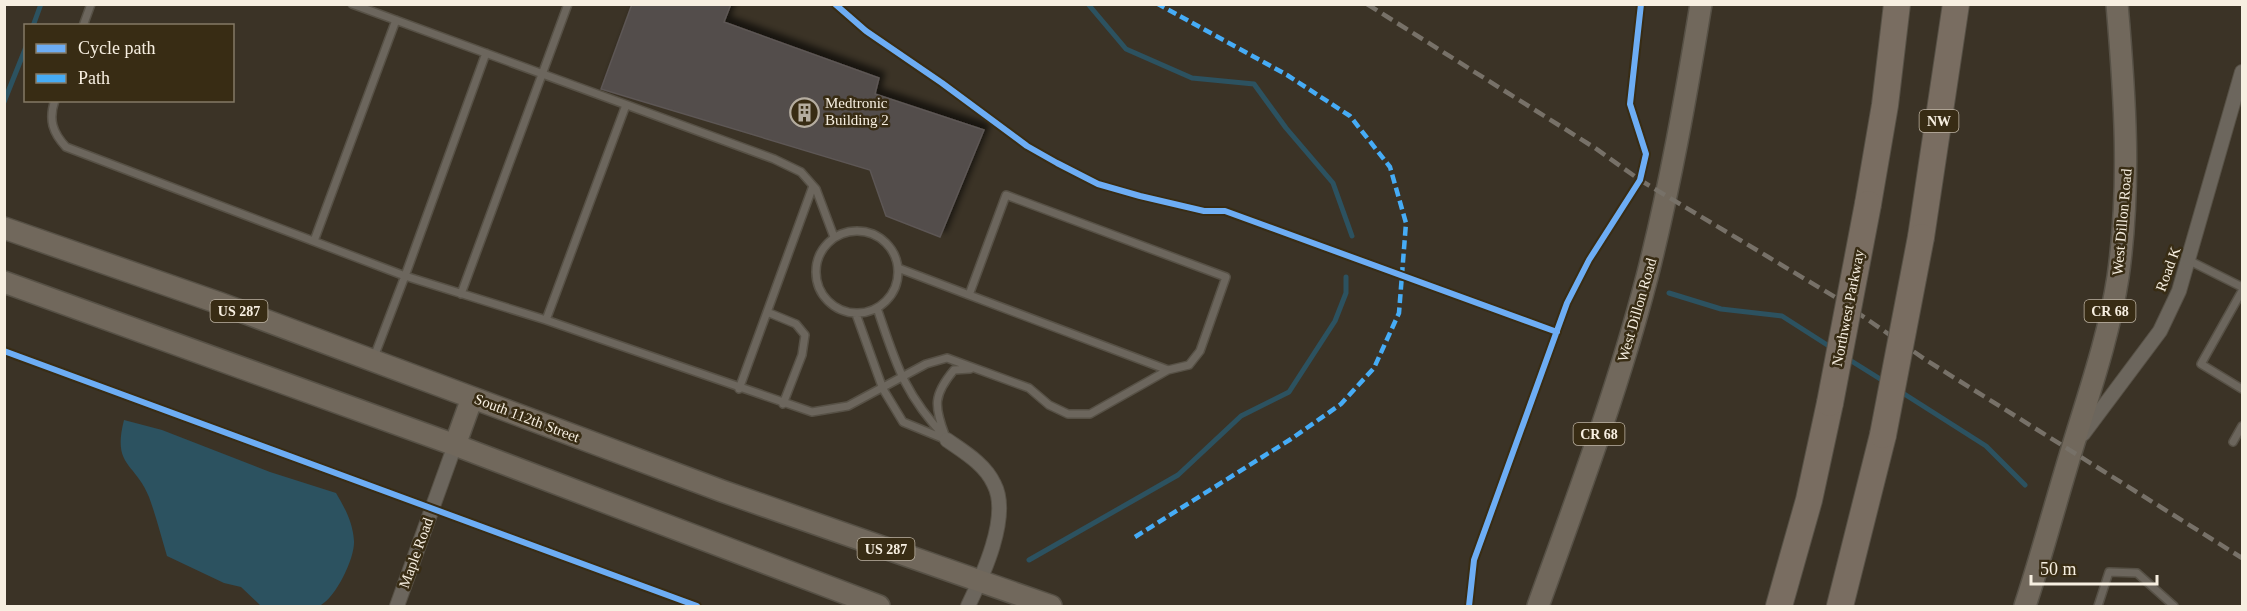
<svg xmlns="http://www.w3.org/2000/svg" width="2247" height="611" font-family="'Times New Roman',serif">
<style>
.water{fill:#2c5260}
.lines{fill:none;stroke-linecap:round;stroke-linejoin:round}
.stream{stroke:#2c5260;stroke-width:5}
.building{fill:#534d4b;stroke:#5d5755;stroke-width:1.5;filter:url(#shadow)}
.service-casing{stroke:#575146;stroke-width:10}
.minor-casing{stroke:#575146;stroke-width:16}
.primary-casing{stroke:#575146;stroke-width:24}
.motorway-casing{stroke:#575146;stroke-width:28}
.service{stroke:#6c665d;stroke-width:7}
.minor{stroke:#6c665d;stroke-width:14}
.primary{stroke:#71685c;stroke-width:21}
.motorway{stroke:#796d61;stroke-width:26}
.rail{stroke:#777168;stroke-width:4.5;stroke-dasharray:12 6;stroke-linecap:butt}
.motorway-bridge-casing{stroke:#575146;stroke-width:28;stroke-linecap:butt}
.motorway-bridge{stroke:#796d61;stroke-width:26}
.quiet{stroke:#46acf6;stroke-width:4.5;stroke-dasharray:9 4.5;stroke-linecap:butt}
.cycleway-casing{stroke:#382c14;stroke-width:10}
.cycleway{stroke:#6dadf4;stroke-width:6}
.labels{text-anchor:middle;dominant-baseline:central;stroke-width:5;stroke-linejoin:round;paint-order:stroke}
.shield{fill:#382c14;stroke:#beb4a4;stroke-width:1.5}
.shield-label{font-size:14px;font-weight:bold;fill:#f7efe1}
.poi-label{font-size:15px;fill:#f7efe1;stroke:#382c14;text-anchor:start}
.street-label{font-size:15px;fill:#f7efe1;stroke:#382c14}
</style>
<defs>
<filter id="shadow"><feDropShadow dx="5.5" dy="-5.5" stdDeviation="3" flood-color="#0009"/></filter>
</defs>
<rect width="100%" height="100%" fill="#3b3326"/>
<path class="water" d="M124,420l38,10 108,42 66,21c9,15 17,30 18,48 1,17 -18,56 -33,64 -10,5 -47,2 -60,1l-20,-19 -17,-4 -57,-27c-6,-20 -11,-40 -18,-59 -14,-35 -37,-30 -25,-77z"/>
<g class="lines">
<path class="stream" d="M1088,4l38,45 66,29 62,6 32,44 47,55 19,53
M33,26l8,-22
M4,102l22,-55
M1669,293l52,16 61,7 50,32
M1845,357l40,25
M1898,390l88,56 39,39
M1029,560l149,-85 63,-59 48,-24 46,-71 11,-28v-16"/>
</g>
<path class="building" d="M632,4h99l-7,18 155,56 -4,16 109,36 -44,107 -54,-21 -16,-46 -269,-81z"/>
<g class="lines">
<defs>
<path id="service" d="M352,4l422,155 27,13 15,17 18,48
M83,26l8,-22
M55,100c-7,20 -2,33 11,47l339,129 81,-223
M1006,195l220,82 -26,74 -11,14 -21,5 -199,-75z
M816 272a41 41 0 1 1 82 0a41 41 0 1 1-82 0Z
M314,241l82,-221
M2190,261l52,26
M898,268l71,27
M2242,291l-41,73 41,25
M461,294l107,-290
M877,308c19,56 27,86 69,130
M767,312l29,12 9,11 -3,20 -19,49
M856,314l27,75 20,33 44,18
M546,320l80,-215
M374,357l31,-81 141,44 266,92 36,-6 78,-42 21,-6 82,30 20,17 19,9h22l78,-44
M739,389l74,-203
M945,435c-11,-29 -12,-40 9,-65l16,-1
M2233,442l9,-16
M2098,606l11,-34 28,1 37,33"/>
<path id="minor" d="M2083,434l77,-103 19,-40 63,-219
M947,440c17,12 38,24 47,44 17,32 -12,93 -26,122
M397,606l58,-161"/>
<path id="primary" d="M4,228l215,75 503,188 329,115
M4,282l451,163 424,161
M455,445l17,-47
M1538,606c39,-108 80,-217 109,-329 23,-90 39,-181 54,-273
M2025,606c17,-52 31,-105 47,-157 17,-56 37,-113 46,-172 13,-91 7,-181 -1,-273"/>
<path id="motorway" d="M1868,204l17,-99 12,-101
M1921,237l35,-233
M1779,606l30,-106 21,-97
M1840,606l43,-171"/>
</defs>
<use href="#service" class="service-casing"/>
<use href="#minor" class="minor-casing"/>
<use href="#primary" class="primary-casing"/>
<use href="#motorway" class="motorway-casing"/>
<use href="#service" class="service"/>
<use href="#minor" class="minor"/>
<use href="#primary" class="primary"/>
<use href="#motorway" class="motorway"/>
<path class="rail" d="M1367,4l228,144 45,32 195,117 91,63 316,198"/>
<defs>
<path id="motorway-bridge" d="M1830,403l38,-199
M1883,435l38,-198"/>
</defs>
<use href="#motorway-bridge" class="motorway-bridge-casing"/>
<use href="#motorway-bridge" class="motorway-bridge"/>
<path class="quiet" d="M1135,537l156,-98 50,-35 33,-36 25,-55 7,-90 -16,-56 -40,-51 -63,-41 -129,-71"/>
<defs>
<path id="cycleway" d="M835,4l31,27 76,52 85,63 30,17 41,21 42,12 64,15h21l332,121
M4,351l693,255
M1469,606l5,-46 93,-257 22,-43 51,-80 6,-26 -16,-50 11,-100"/>
</defs>
<use href="#cycleway" class="cycleway-casing"/>
<use href="#cycleway" class="cycleway"/>
</g>
<defs>
<symbol id="building-ring" viewBox="-11 -11 22 22"><circle r="9.5" fill="#382c14" stroke="#b5ada0" stroke-width="1.5"/><path d="M-4-6H4V6H1V3H-1V6H-4ZM-2.5-4.3h1.7v1.8h-1.7ZM.8-4.3h1.7v1.8H.8ZM-2.5-1h1.7V.8h-1.7ZM.8-1h1.7V.8H.8Z" fill="#b5ada0"/></symbol>
</defs>
<g fill-rule="evenodd">
<use href="#building-ring" x="788" y="96" width="33" height="33"/>
</g>
<g class="labels">
<g class="shield">
<rect x="1919.5" y="110" width="39" height="22" rx="4.5"/>
<rect x="210.5" y="300" width="57" height="22" rx="4.5"/>
<rect x="2084.5" y="300" width="51" height="22" rx="4.5"/>
<rect x="1573.5" y="423" width="51" height="22" rx="4.5"/>
<rect x="857.5" y="538" width="57" height="22" rx="4.5"/>
</g>
<g class="shield-label">
<text x="1939" y="121">NW</text>
<text x="239" y="311">US 287</text>
<text x="2110" y="311">CR 68</text>
<text x="1599" y="434">CR 68</text>
<text x="886" y="549">US 287</text>
</g>
<g class="poi-label">
<text x="825" y="103">Medtronic<tspan x="825" dy="17">Building 2</tspan></text>
</g>
<g class="street-label">
<text transform="translate(2122 222) rotate(-85)">West Dillon Road</text>
<text transform="translate(2168 269) rotate(-70)">Road K</text>
<text transform="translate(1848 308) rotate(-79)">Northwest Parkway</text>
<text transform="translate(1637 310) rotate(-74)">West Dillon Road</text>
<text transform="translate(527 418) rotate(21)">South 112th Street</text>
<text transform="translate(416 553) rotate(-70)">Maple Road</text>
</g>
</g>
<rect width="2247" height="611" fill="none" stroke="#f7efe1" stroke-width="12"/>
<rect x="24" y="24" width="210" height="78" fill="#382c14" stroke="#847a66" stroke-width="1.5"/>
<rect x="36" y="44" width="30" height="9" fill="#6dadf4" stroke="#847a66" stroke-width="1.5"/>
<text x="78" y="54" font-size="18" fill="#f7efe1">Cycle path</text>
<rect x="36" y="74" width="30" height="9" fill="#46acf6" stroke="#847a66" stroke-width="1.5"/>
<text x="78" y="84" font-size="18" fill="#f7efe1">Path</text>
<path d="M2031 575v9h126v-9" fill="none" stroke="#f7efe1" stroke-width="3"/>
<text x="2040" y="575" font-size="18" fill="#f7efe1" stroke="#382c14" stroke-width="4.5" paint-order="stroke">50 m</text>
</svg>
